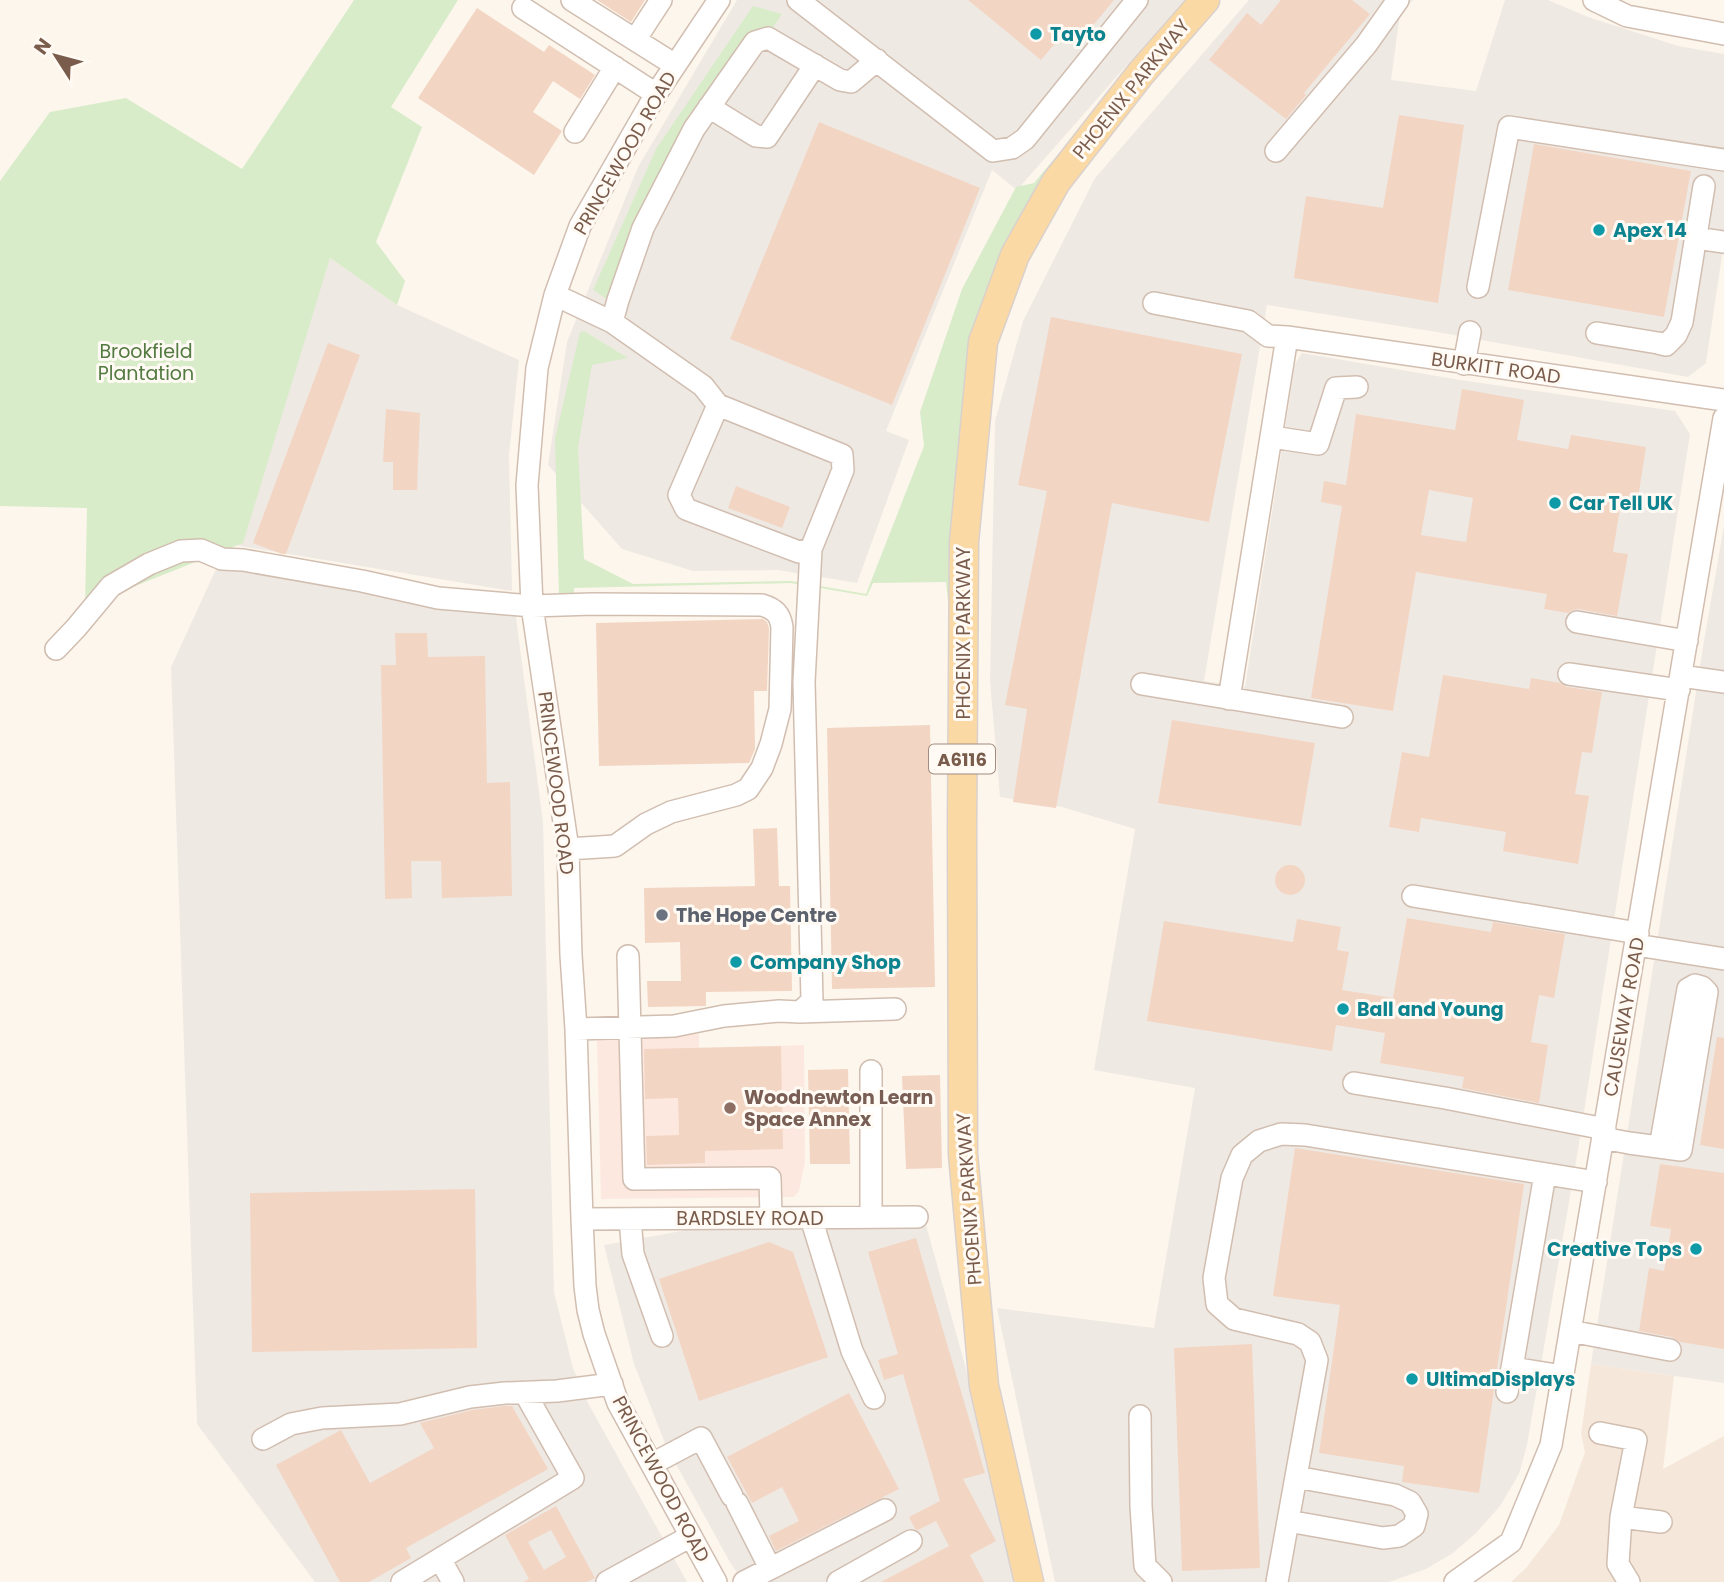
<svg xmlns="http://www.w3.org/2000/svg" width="1724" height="1582" font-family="Poppins,sans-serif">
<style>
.residential{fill:#f5e8da}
.commercial{fill:#fde8e0}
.industrial{fill:#efe9e4}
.green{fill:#d8ecc9}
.building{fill:#f3d5c3;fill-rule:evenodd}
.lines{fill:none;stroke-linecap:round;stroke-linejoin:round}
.minor-casing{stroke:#d1beb0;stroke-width:24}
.major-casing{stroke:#dad1cd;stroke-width:31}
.minor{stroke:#fff;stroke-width:21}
.major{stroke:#fbd9a5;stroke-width:28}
.culture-dot{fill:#0f9aa8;stroke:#fffaf3;stroke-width:2.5}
.worship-dot{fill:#6b7280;stroke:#fffaf3;stroke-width:2.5}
.education-dot{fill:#8d6e63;stroke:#fffaf3;stroke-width:2.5}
.labels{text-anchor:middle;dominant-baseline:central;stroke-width:6;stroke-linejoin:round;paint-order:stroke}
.shield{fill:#fffaf3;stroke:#a28b7f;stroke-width:2}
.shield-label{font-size:18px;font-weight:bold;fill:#7a5c4d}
.culture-label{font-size:19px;font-weight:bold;fill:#0d838f;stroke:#fffaf3;text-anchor:start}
.street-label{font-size:19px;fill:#7a5c4d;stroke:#fffaf3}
.park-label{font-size:19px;fill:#537a41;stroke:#fffaf3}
.worship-label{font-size:19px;font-weight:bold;fill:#5b616d;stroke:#fffaf3;text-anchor:start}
.education-label{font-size:19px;font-weight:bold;fill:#785e54;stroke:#fffaf3;text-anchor:start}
</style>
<rect width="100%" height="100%" fill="#fdf6ec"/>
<path class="residential" d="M1591,1364l83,12 -11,93 61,-33v146h-213l15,-14 33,-43 26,-73 -4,-18z"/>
<path class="commercial" d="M699,1034v15l105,-4 1,117 -6,29 -5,6 -193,2 -4,-160 7,-3z"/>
<path class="industrial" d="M737,0h447l-167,190 -25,-20 -106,261 23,9 -52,143 -79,-13 -85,1 -71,-22 -74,-84 19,-123 71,-175z
M1249,0h164l-13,14 -9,66 85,11 29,-91h43l40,17 90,29 46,8v188l-18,121 -18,14 -251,-45 -170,-27 -63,376 41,6 50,-323 7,-11 158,27 215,31 15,23 -112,716 -51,295 -8,29 -19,32 -23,26 -24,21 -27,16 -37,13h-334l-58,-274 157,20 41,-240 -101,-18 41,-241 -73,-22 -62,-10 -10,-116 5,-260 28,-100 72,-143z
M330,258l67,47 122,55 -10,95 3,136 -277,-46z
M1724,526v857l-133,-19 113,-723z
M217,567l139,17 159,26 28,212 11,470 19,76 15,35 99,179h-372l-118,-158 -26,-757z
M926,1225l71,255 20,102h-273l-13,-18 -65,-118 -32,-82 -30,-119 88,-16z"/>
<path class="green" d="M354,0h104l-67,107 31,20 -46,115 29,39 -8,24 -67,-47 -87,285 -158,63 2,-98 -87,-2v-325l50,-69 76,-14 116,71z
M753,6l29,8 -108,161 -58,130 -23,-15 63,-141z
M1154,40l-66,92 -119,229 -8,56 -5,53 -3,139 -4,1 -3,-28 -73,1 -6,13 -76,-13 -217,5v16l-15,-4 -4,-162 25,-106 4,-1 44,27 -36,7 -14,83 6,111 49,25 158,-3 75,13 58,-148 -4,-34 42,-123 54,-102 18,-4z"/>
<path class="building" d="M597,0h48l-14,22z
M968,0h146l-33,40 -14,-11 -26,31z
M1281,0h71l18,14 -66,79 2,2 -20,24 -77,-59 38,-47 14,12z
M477,8l67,44 5,-7 46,30 -15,24 -27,-18 -20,31 29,19 -28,44 -116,-77z
M1399,115l65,10 -26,178 -144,-25 12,-82 77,12z
M819,122l161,66 -88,217 -162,-66z
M1534,144l157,27 -27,146 -156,-27z
M1051,317l191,37 -33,168 -97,-19 -56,305 -43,-6 14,-93 -22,-4 42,-214 -29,-6z
M328,343l32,12 -74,199h-4l-29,-11z
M1462,389l62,11 -7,40 51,9 3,-14 75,12 -10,64 -16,-3 -7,44 15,2 -11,62 -38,-7 -6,1 -5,3 -24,-4 3,-15 -131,-22 -23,139 -82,-13 31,-192 -21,-4 3,-21 22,4 10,-71 99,16zM1429,490l44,8 -7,44 -45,-7z
M386,409l34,4 -3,77h-24v-28h-10z
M736,486l54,21 -8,21 -54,-20z
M763,619l4,3 2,6 -2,63h-13l1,58 -6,14 -150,3 -3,-143z
M395,633h32l1,24 57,-1 2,127 23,-1 2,114 -70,2 -1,-37h-30l1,37 -27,1 -4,-234h15z
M1443,675l86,14 2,-11 29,5 7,4 35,5 -10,61 -10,-1 -7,42 14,2 -11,68 -75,-13 3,-19 -85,-14 -2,14 -30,-5 13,-75 27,5z
M1172,720l143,23 -14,83 -143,-23z
M930,725l5,262 -103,2 -5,-261z
M777,828l2,58h11l2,105 -86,1v14l-58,1 -1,-26h34l-1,-39 -35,1 -1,-55 111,-2 -2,-57z
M1275 880a15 15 0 1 1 30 0a15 15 0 1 1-30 0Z
M1407,918l84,14 2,-10 72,12 -11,64 -15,-3 -8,47 17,3 -9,58 -77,-15 2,-11 -84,-14 5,-30 -49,-8 -4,26 -185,-30 17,-100 129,21 4,-23 44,8 -4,23 12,2 -7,38 51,8z
M1717,1037l7,1v111l-24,-4z
M781,1046l2,103 -78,2v12l-58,2 -1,-29 33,-1 -1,-37 -33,1 -1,-50z
M848,1069l2,95h-40l-2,-94z
M940,1075l2,93 -36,1 -4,-93z
M1295,1148l229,36 -45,309 -77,-11 2,-16 -85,-13 21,-148 -67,-9z
M1660,1164l64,9v176l-44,-7 -8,-5 -33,-6 10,-63 15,3 7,-42 -21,-3z
M475,1189l2,159 -225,4 -2,-159z
M916,1238l69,235 -22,6 33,62 -26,14 14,27h-103l68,-36 -13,-25 -18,9 -3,-1 -6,-12 31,-16 -37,-127 -19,6 -6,-20 20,-6 -30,-102z
M769,1242l24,10 35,105 -129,44 -40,-122z
M1252,1344l8,224 -78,3 -8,-223z
M849,1393l50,96 -123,62 -7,-15 30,-15 -17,-34 -30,16 -25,-46z
M504,1406h8l36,63 -142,79 5,10 -42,24h-29l-64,-117 65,-35 29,53 64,-35 -14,-25 52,-13z
M556,1506l39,72 -8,4h-64l6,-3 -24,-44zM551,1530l15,27 -22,13 -16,-28z"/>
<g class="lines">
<defs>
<path id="minor" d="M572,0l103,65
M798,0l195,151 19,-3 13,-9 112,-139
M1594,0l33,16 97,18
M523,8l133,86
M635,40l26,-40
M709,107l47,29 11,1 48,-72
M575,132l40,-65
M1276,151l90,-106 32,-45
M1696,238l28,4
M1478,287l31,-160 215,33
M555,295l57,27 91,64 15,19 124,50 1,15 -32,79 -12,3 -113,-43 -7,-14 39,-90
M1154,303l94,18 20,15 19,1 437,63
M612,322l6,-22 25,-72 51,-99 61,-87 13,-4 72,42 11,2 26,-22
M1597,333l61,10 8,2 10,-10 6,-13 22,-136
M1464,364l6,-32
M1272,437l46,7 18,-56 21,-1
M1577,622l110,19
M56,649l20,-21 35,-42 38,-22 32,-13 20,-1 21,9 21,1 119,21 76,17 94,8 60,-2 170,1c13,4 18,9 20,22l-2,82 -9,35 -9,24 -14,21 -12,6 -65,17 -25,12 -31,22 -47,3
M1569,674l110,16
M1681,676l43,6
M1142,684l200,33
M1229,699l58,-362
M1413,896l225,37
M1636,945l88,14
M628,956l6,223 136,-1 1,39
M800,1012l95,-3
M576,1029l98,-3 50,-10 55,-5 21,1 12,-11 -8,-319 7,-133
M1354,1083l91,15 160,31
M1603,1138l26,5 52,7 26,-158 -5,-5 -7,-2 -7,4 -28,158
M1545,1174l-33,194 51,8
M871,1217v-146
M811,1218l41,133 22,47
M582,1219l335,-2
M630,1219l3,35 29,82
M1570,1331l100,19
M1507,1392l5,-24
M1140,1416l1,90 4,60 16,16
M1600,1433l36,7 -15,77 -3,47 11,18
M263,1439l28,-15 31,-6 78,-4 70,-17 35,-4 52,-2 55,-7
M652,1464l49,-26 31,58
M737,1503l33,65
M1621,1517l40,5
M1288,1521l95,17 16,-2 15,-10 3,-12 -7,-12 -15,-7 -99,-18
M440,1559l13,23
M402,1582l171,-104 -48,-85
M607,1582l84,-46
M716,1582l-98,-179 -24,-69 -6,-24 -3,-24 -3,-67 -6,-190 -5,-74 -3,-106 -36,-243 -5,-121 10,-117 18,-73 25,-69 76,-132 63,-94
M744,1582l141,-72
M838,1582l73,-41
M1277,1582l40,-222 -7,-18 -12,-8 -64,-15 -17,-15 -3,-26 18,-100 10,-23 17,-14 22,-7 24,1 291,47
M1455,1582l56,-40 40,-97 173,-1027"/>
<path id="major" d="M1029,1582l-45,-196 -21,-232 -1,-324 2,-288 19,-200 32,-87 41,-73 85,-109 64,-73"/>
</defs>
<use href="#minor" class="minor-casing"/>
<use href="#major" class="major-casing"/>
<use href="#minor" class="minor"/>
<use href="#major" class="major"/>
</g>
<g class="culture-dot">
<circle cx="1036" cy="34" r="7"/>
<circle cx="1599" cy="230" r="7"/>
<circle cx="1555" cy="503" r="7"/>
<circle cx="736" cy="962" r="7"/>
<circle cx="1343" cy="1009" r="7"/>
<circle cx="1696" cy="1249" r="7"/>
<circle cx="1412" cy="1379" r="7"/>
</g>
<circle class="worship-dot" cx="662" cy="915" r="7"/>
<circle class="education-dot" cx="730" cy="1108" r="7"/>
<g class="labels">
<rect class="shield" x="929" y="744.5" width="66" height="29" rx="5"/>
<g class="shield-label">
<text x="962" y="759">A6116</text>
</g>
<g class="culture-label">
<text x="1050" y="34">Tayto</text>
<text x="1613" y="230">Apex 14</text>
<text x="1569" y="503">Car Tell UK</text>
<text x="750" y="962">Company Shop</text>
<text x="1357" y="1009">Ball and Young</text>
<text x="1682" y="1249" text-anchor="end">Creative Tops</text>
<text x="1426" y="1379">UltimaDisplays</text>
</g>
<g class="street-label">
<text transform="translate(1131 89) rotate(-51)">PHOENIX PARKWAY</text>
<text transform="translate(625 153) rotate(-60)">PRINCEWOOD ROAD</text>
<text transform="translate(1496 368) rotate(8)">BURKITT ROAD</text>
<text transform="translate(963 633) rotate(-90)">PHOENIX PARKWAY</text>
<text transform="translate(556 783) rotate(83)">PRINCEWOOD ROAD</text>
<text transform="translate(1624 1017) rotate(-80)">CAUSEWAY ROAD</text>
<text transform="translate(969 1199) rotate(-94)">PHOENIX PARKWAY</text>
<text x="750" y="1218">BARDSLEY ROAD</text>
<text transform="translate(661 1479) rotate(62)">PRINCEWOOD ROAD</text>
</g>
<g class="park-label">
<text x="146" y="351">Brookfield<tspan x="146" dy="22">Plantation</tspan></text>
</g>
<g class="worship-label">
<text x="676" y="915">The Hope Centre</text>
</g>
<g class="education-label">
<text x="744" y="1097">Woodnewton Learn<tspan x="744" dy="22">Space Annex</tspan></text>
</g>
</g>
<g transform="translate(56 56) rotate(306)" stroke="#fffaf3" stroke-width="5" paint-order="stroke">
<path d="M0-5L12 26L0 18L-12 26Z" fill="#7a5c4d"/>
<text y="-10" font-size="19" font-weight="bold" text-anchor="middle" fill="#7a5c4d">N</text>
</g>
</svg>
